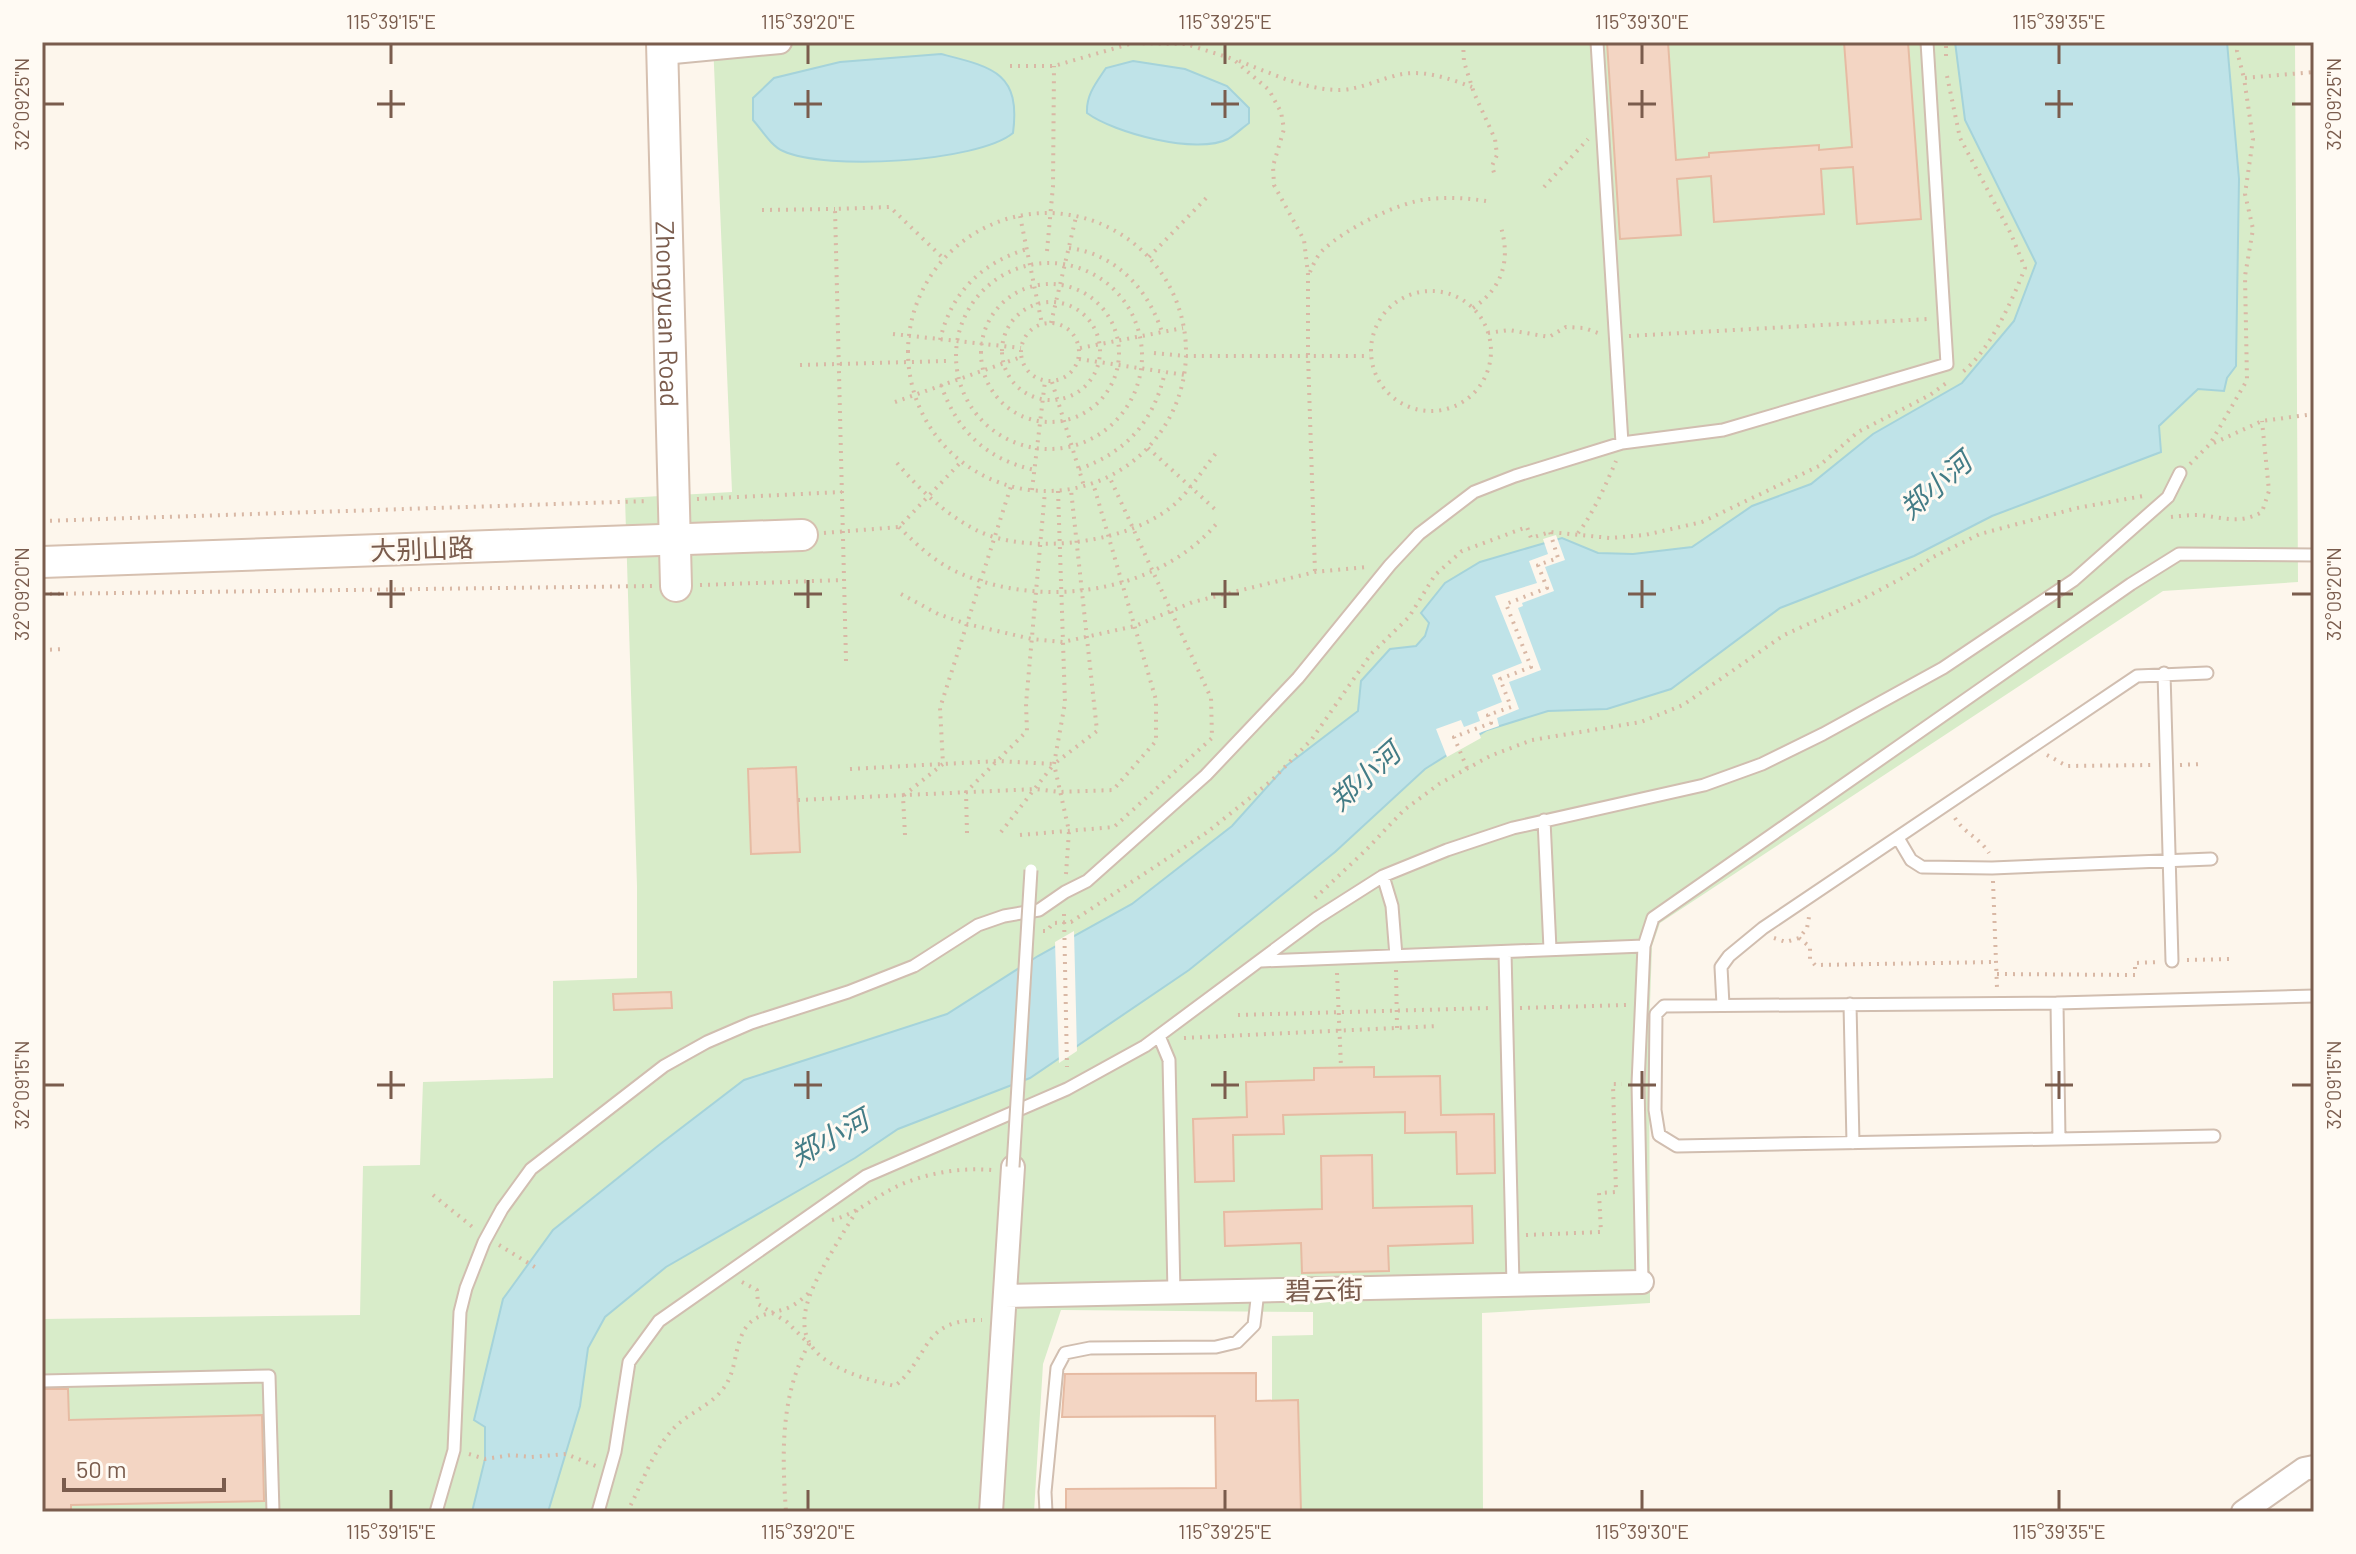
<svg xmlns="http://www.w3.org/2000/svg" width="2356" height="1554" font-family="Barlow,'Noto Sans SC',sans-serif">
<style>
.green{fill:#d8ecc9}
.water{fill:#bfe3e8;stroke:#a5d3da;stroke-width:2}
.pier{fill:#fdf6ec}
.building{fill:#f3d5c3;stroke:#e6bba3;stroke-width:2}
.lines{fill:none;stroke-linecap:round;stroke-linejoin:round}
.lane-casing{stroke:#d1beb0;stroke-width:15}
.street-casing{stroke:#d1beb0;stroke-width:26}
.secondary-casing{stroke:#d6c0b0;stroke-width:34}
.path{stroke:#d9b8a5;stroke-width:4;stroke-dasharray:2 6;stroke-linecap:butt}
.lane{stroke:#fff;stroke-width:11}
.street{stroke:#fff;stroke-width:22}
.secondary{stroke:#fff;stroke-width:30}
.lane-bridge-casing{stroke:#d1beb0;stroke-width:15;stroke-linecap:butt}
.path-bridge{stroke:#d9b8a5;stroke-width:4;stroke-dasharray:2 6;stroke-linecap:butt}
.lane-bridge{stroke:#fff;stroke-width:11}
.ticks{fill:none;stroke:#7a5c4d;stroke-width:3}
.labels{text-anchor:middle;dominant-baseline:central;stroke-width:6;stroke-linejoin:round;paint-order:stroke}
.street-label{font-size:26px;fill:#7a5c4d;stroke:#fffaf3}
.water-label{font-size:28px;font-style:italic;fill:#437c86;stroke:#fffaf3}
.neatline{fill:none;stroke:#7a5c4d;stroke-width:3}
.ticks-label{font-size:20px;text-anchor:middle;fill:#7a5c4d}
</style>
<rect width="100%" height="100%" fill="#fdf6ec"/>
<path class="green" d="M713,42h1582l3,540 -135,9 -503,332 -8,23 -3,87 1,270 -168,10 1,199h-182l-29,-111v-65l41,-1v-23l-252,-2 -18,54 -9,148h-992v-193l318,-4 3,-149 57,-1 3,-83 130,-4v-97l84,-3v-92l-12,-388 107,-6z"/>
<path class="water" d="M1955,42h272l12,137 -3,187 -9,12 -3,13 -26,-2 -39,37 2,26 -169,64 -78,40 -134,52 -109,81 -64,20 -59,2 -61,19 -62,39 -90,83 -146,118 -159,108 -132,51 -43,29 -189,109 -61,50 -17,31 -8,58 -32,106h-76l13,-53v-32l-11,-7 29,-121 50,-69 106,-85 85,-65 203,-66 91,-58 94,-52 100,-78 54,-60 72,-55 3,-30 29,-32 26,-3 9,-10 4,-13 -8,-10 24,-30 35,-21 82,-24 36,15 35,1 59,-7 60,-41 59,-22 62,-50 89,-51 52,-62 22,-58 -71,-143z
M941,54c51,13 80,18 72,79 -35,29 -188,38 -230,18 -12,-5 -21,-21 -30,-31v-22l21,-20 66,-16z
M1133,61l52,8 42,17 22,22v15c-7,5 -14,12 -21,16 -31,16 -114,-6 -141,-26 -1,-18 9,-30 19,-45z"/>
<path class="pier" d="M1556,535l9,25 -20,7 9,24 -32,12 1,3 -5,2 23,62 -32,12 10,27 -22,9 2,8 -20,7 2,5 -34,19 -11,-28 25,-9 3,7 16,-6 -3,-9 25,-10 -10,-27 30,-12 -27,-67 42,-13 -8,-22 19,-7 -5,-15z
M1074,931l3,120 -18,12 -4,-121z"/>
<path class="building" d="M1607,42h61l8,118 33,-3v-4l110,-8v5l33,-3 -8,-105h64l13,177 -64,5 -4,-57 -32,2 3,45 -110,8 -3,-46 -34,3 4,56 -61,4z
M796,767l4,85 -49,2 -3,-85z
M671,992l1,16 -58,2 -1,-16z
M1374,1067v10l66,-1 1,39 53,-1 1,59 -38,1 -1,-42 -51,1v-21l-122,3 1,19 -51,1 1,46 -39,1 -2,-63 54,-2 -1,-35 68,-2v-12z
M1372,1155l1,53 99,-2 1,37 -85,3 1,25 -87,2 -1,-30 -76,3 -1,-34 98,-3 -1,-53z
M1256,1373v28l42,-1 3,112h-235v-23l150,-1 -1,-72 -153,1 3,-43z
M42,1389h26l1,31 193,-5 2,86 -193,4v7h-29z"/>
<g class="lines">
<defs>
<path id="lane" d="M1597,42l25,401
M2164,673l8,288
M1544,820l6,129
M1898,838l13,22 11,7 70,1 219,-9
M1383,876l9,30 4,50
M1505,952l8,333
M1261,961l383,-15
M2057,1003l2,136
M1850,1004l3,139
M1723,1005l-2,-38 8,-11 34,-28 374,-252 70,-3
M1159,1036l10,24 5,233
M2214,1136l-537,10 -18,-11 -4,-25 1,-96 8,-8 393,-3 257,-7
M1642,1282l-4,-198 6,-138 9,-28 478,-334 48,-30 135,1
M42,1381l227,-5 4,136
M436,1512l18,-62 6,-138 6,-24 18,-46 18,-33 29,-40 133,-103 43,-24 44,-19 97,-31 66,-26 64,-41 26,-9 35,-6 26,-18 22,-11 119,-106 92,-97 92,-113 29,-31 55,-42 41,-16 107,-33 101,-13 224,-66 -20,-322
M598,1512l17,-60 14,-90 30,-41 207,-145 201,-87 78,-43 172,-128 66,-42 64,-26 66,-22 191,-43 58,-21 61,-30 120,-66 131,-88 94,-83 12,-24
M1046,1512l-1,-20 12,-124 8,-15 25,-5 126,-1 21,-5 17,-17 4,-34"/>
<path id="street" d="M663,53l117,-11
M1005,1296l637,-14
M991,1512l22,-345
M2243,1512l61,-43 10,-2"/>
<g id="secondary">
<path id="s1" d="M662,42l14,544"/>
<path d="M42,562l760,-27"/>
</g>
</defs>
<use href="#lane" class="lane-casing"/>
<use href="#street" class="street-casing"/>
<use href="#secondary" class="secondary-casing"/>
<path class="path" d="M1463,42l1,20 10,31 21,46 2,16 -5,11 3,10
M2238,42l-1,9 7,27
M2314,42v11
M1946,56v-14
M1239,61c32,12 66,29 101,29 20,-1 35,-9 54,-14 26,-8 54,2 78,11
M1010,66h44l79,-23 53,1 47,15 36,31 12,22 3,17 -11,37 1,19 30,55 4,34v82l7,216
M1947,76l13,62 51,96 14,34c-13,33 -36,85 -65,106
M1544,187l44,-48
M762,210l73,-1
M908 352a139 139 0 1 1 278 0a139 139 0 1 1-278 0Z
M1020,216l22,108
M1069,248c47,6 79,41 93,84
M1047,251l6,-65 1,-120
M1149,257l61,-63
M956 356a93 93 0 1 1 186 0a93 93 0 1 1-186 0Z
M1310,272c3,-7 7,-16 13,-22 22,-21 75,-48 106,-51 19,-2 38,-1 57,2
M981 353a69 69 0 1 1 138 0a69 69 0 1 1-138 0Z
M1371 351a60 60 0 1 1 120 0a60 60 0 1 1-120 0Z
M1002 351a49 49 0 1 1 98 0a49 49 0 1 1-98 0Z
M1473,308c31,-21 38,-50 27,-84
M1021 352a29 29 0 1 1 58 0a29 29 0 1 1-58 0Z
M1051,323l25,-106
M1488,333l21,-3 40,7 17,-10 18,1 17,6
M893,334l128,14
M1629,336l299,-17
M940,340c11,-47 41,-77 87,-91
M1080,348l103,-20
M1154,353l32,3h184
M1079,359l106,16
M800,365l147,-4
M1052,382l32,104
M941,385c16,46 46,75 94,85
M895,402l126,-45
M2214,443l48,-22 52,-7
M1148,448l70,64
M897,463c24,28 47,50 79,67 53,27 161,13 203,-30 14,-14 25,-32 38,-48
M2190,464l20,-20 37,-64 -2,-104 8,-47 -8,-35 8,-55 -9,-61 70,-6
M1079,469c48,-17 75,-48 86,-97
M1032,490l13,-109
M1058,491l7,212 -11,61 15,67 -3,43
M697,499l145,-7
M2171,517c9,-1 18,-2 27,-2 24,2 41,10 64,-3l7,-21 -7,-70
M42,521l606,-20
M899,527c17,17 36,35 58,45 84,38 201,22 261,-50
M824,533l75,-6 62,-65
M1578,533c15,-19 28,-49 38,-72
M700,585l144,-5
M42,594l610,-8
M901,594l37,20 29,10 65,15 31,3 72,-16 58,-24 122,-30 52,-5
M42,650l22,-1
M846,661l-11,-452 55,-2 54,52
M2047,755l20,11 84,-1
M2180,765l21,-1
M1467,768l-13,-31 37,-14 -3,-8 23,-8 -11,-28 31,-12 -25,-63 41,-16 -9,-23 20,-7 -8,-26
M850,769l148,-8 56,3 43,-33 -26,-241
M798,800l238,-11 23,3 54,-2 43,-49v-41l-63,-217
M1955,818c10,16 24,19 34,35
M1001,832l53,-68
M967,833l-1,-41 61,-61 -1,-27 19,-213
M905,835l-2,-39 40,-32 -3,-56 71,-222
M1020,835l94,-8 98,-89 -1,-40 -102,-222
M1993,881l4,107
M1315,898l50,-47 39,-41 35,-26 51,-28 42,-16 109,-18 42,-17 101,-70 73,-33 47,-25 29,-20 47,-23 97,-26 66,-12
M1043,931h4l6,-8 18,-1 135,-89 65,-52 41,-42 59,-85 38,-37 26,-42 27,-24 65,-24 4,11 19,-6 60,6 35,-3 57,-13 117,-56 39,-34 72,-37 19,-14
M1774,938l12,4 13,-4 8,-10 2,-11
M1799,938l11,9v12l5,6 181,-3
M2187,960l43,-1
M1396,970l1,58
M1337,973l4,94
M1997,974l138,1v-12l23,-1
M1520,1008l107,-3
M1238,1015l253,-7
M1184,1038l253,-12
M433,1195l42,34
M857,1210c-53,89 -100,146 38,176 36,-30 26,-67 87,-66
M832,1220c21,-5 38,-19 56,-29 30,-17 71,-24 104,-21
M1526,1235l75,-3 -2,-39 17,-1 -3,-108h9
M499,1245l39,24
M742,1282l15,8 1,14 29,18 22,22c-29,51 -27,111 -23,168
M469,1454l16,5 26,-4 20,2 35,-3 30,12
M627,1512c15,-27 26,-63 48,-85 15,-15 34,-20 48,-38 15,-19 10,-44 24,-63 11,-14 28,-12 43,-19 8,-4 14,-10 20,-15"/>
<use href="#lane" class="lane"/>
<use href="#street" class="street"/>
<use href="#secondary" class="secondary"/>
<defs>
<path id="lane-bridge" d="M1013,1167l18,-297"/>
</defs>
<use href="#lane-bridge" class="lane-bridge-casing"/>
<path class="path-bridge" d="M1064,914l3,153"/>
<use href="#lane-bridge" class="lane-bridge"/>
</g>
<path class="ticks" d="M391,44v20M808,44v20M1225,44v20M1642,44v20M2059,44v20M391,90v28M808,90v28M1225,90v28M1642,90v28M2059,90v28M44,104h20M377,104h28M794,104h28M1211,104h28M1628,104h28M2045,104h28M2292,104h20M391,580v28M808,580v28M1225,580v28M1642,580v28M2059,580v28M44,594h20M377,594h28M794,594h28M1211,594h28M1628,594h28M2045,594h28M2292,594h20M391,1071v28M808,1071v28M1225,1071v28M1642,1071v28M2059,1071v28M44,1085h20M377,1085h28M794,1085h28M1211,1085h28M1628,1085h28M2045,1085h28M2292,1085h20M391,1490v20M808,1490v20M1225,1490v20M1642,1490v20M2059,1490v20"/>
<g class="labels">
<g class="street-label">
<text stroke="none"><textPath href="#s1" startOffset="272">Zhongyuan Road</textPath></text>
<text transform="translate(422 548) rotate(-2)">大别山路</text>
<text transform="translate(1324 1289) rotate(-1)">碧云街</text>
</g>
<g class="water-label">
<text transform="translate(1935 485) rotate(-41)">郑小河</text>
<text transform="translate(1364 776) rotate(-42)">郑小河</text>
<text transform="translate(829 1137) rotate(-29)">郑小河</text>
</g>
</g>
<rect width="2356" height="1554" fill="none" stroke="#fffaf3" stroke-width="88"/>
<path d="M64 1478v12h160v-12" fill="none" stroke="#7a5c4d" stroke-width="4"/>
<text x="76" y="1478" font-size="24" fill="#7a5c4d" stroke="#fffaf3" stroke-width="6" paint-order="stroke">50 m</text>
<rect x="44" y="44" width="2268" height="1466" class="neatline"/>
<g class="ticks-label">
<text x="391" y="29">115°39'15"E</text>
<text x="808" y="29">115°39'20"E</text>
<text x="1225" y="29">115°39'25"E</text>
<text x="1642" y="29">115°39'30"E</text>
<text x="2059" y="29">115°39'35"E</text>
<text transform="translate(22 104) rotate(-90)" y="7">32°09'25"N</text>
<text transform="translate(2334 104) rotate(-90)" y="7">32°09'25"N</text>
<text transform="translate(22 594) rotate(-90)" y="7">32°09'20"N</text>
<text transform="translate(2334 594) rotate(-90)" y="7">32°09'20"N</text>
<text transform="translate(22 1085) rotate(-90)" y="7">32°09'15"N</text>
<text transform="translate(2334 1085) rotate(-90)" y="7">32°09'15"N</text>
<text x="391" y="1539">115°39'15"E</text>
<text x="808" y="1539">115°39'20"E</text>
<text x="1225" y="1539">115°39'25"E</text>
<text x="1642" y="1539">115°39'30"E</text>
<text x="2059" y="1539">115°39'35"E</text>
</g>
</svg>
